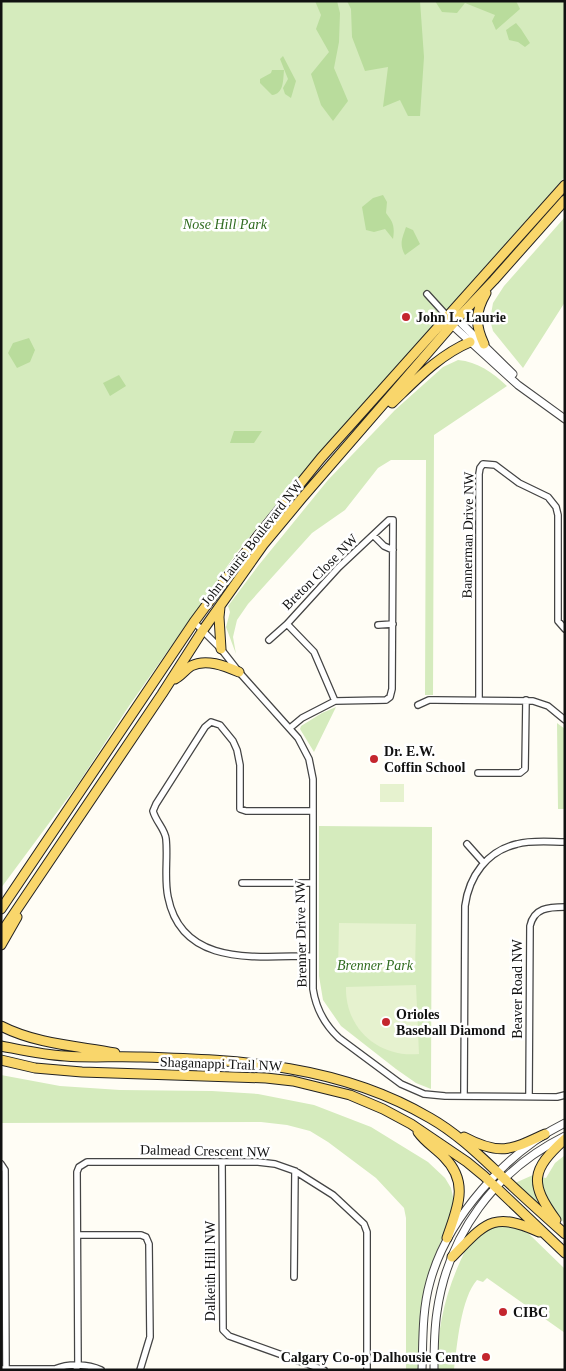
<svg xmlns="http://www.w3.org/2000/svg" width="566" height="1371" font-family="'Times New Roman',serif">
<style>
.green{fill:#d5ebbd}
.forest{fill:#b9dc9c}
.pitch{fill:#e6f2cf}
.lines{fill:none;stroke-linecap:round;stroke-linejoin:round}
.minor-casing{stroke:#444;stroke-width:8}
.tertiary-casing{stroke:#444;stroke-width:9}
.primary-casing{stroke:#222;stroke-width:11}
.minor{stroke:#fff;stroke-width:5.5}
.tertiary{stroke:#fff;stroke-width:7}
.primary{stroke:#f9d66b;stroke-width:9}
.poi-dot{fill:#c4262e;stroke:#fff;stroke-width:2}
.labels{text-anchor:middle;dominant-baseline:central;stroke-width:5;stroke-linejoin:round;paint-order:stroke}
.park-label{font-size:14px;font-style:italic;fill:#2f6b1f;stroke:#fff}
.poi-label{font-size:14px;font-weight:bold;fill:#111;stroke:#fff;text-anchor:start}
.street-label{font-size:14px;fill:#111;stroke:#fff}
</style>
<rect width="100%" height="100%" fill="#fffdf5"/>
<path class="green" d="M1,1h564v176l-248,278 -79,96 -109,155 -51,78 -77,104z
M565,217v85l-42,66 -30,-37 -3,-11 3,-17 11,-17z
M458,360c20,2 34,12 49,26l-73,49 -1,260h-8l1,-235h-35l-13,8 -33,42 -33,23 -64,71 -11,16 -4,17 3,17 -10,-27 4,-15 -2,-6 30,-40 70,-86 67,-70 48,-43z
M336,707l-22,45 -14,-23 1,-3 21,-13z
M557,723l8,6v80h-7z
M319,826l113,1 -1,262 -15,-6 -20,-14 -55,-43 -18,-26 -4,-24z
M1,1075l59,11 60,4 92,1 46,3 56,11 57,22 57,35 17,16 6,10 3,13 -2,11 -25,66 -7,35 -1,57h-13v-152l-2,-10 -28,-30 -48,-36 -18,-11 -23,-6 -26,-3 -260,1z
M565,1155v69l-23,-29 -1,-18 5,1 9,-15z
M533,1175h2l-1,11 5,17 -2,1 -22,-21z
M499,1224l22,4 7,5 37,36v64l-78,-55 -4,4 -6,-2c-16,18 -20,65 -23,90h-17c0,-38 7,-72 22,-106 4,-9 9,-20 16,-27 7,-6 15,-9 24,-13z"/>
<path class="forest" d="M315,1h22l3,12 -1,29 -5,26 14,33 -15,20 -12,-16 -10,-31 18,-22 -13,-23 5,-14z
M347,1h73l4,56 -4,59h-12l-8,-16 -17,7 5,-40 -23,4 -13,-34 -1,-28z
M435,1h81l4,8 -24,21 -4,-9 3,-6 -30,-12 -8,10 -15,-1z
M516,23l5,6 9,14 -5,4 -7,-5 -9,-2 -3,-10z
M283,56l13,25 -5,17 -6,-4 -2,-6 5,-9 -8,-20z
M272,70h12c-1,10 0,24 -12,25l-12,-12v-4l11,-6z
M383,195l4,7 -1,11c7,9 9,13 7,26l-8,-10 -11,3 -8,-2 -4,-23 11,-9z
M406,227l7,3 7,14 -15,11c-6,-11 -3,-16 1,-28z
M29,338l6,12 -5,12 -13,6 -9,-15 5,-10z
M119,375l7,11 -16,10 -7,-13z
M234,431h28l-8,12h-24z"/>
<path class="pitch" d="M380,784h24v18h-24z
M339,923l77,1 -1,48 -77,-1z
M416,985l3,69c-41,4 -74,-26 -73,-67z"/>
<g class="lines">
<defs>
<path id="minor" d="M427,294l20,22
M374,536l10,10 9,4
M194,622l27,27 18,23 59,66 11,21 4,20v210c3,20 11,35 26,49l62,46 23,10 21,2 112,1 8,-2
M287,624l27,28 21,49
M378,625l15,-1
M269,640l18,-16 52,-57 50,-47h4l-1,169 -2,8 -4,3 -51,1 -33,17 -12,10
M479,700v-226l1,-6 3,-4 12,1 24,18 29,14 8,10 2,8v106l7,8
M418,705l11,-5h6l98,1 15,5 17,14
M478,773h42l5,-4 1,-69
M467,844l16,18
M242,883h71
M312,956c-54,0 -130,12 -144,-59 -4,-19 0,-39 -2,-58 -1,-10 -10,-17 -13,-28l3,-7 49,-77 6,-5 9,3 13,16 4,9 3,15v44l6,2h67
M464,1096l1,-190c4,-30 22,-55 52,-62 15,-4 33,-2 48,-2
M529,1096l1,-170c4,-18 18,-19 35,-19
M222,1162l1,168 6,6 95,34
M1,1164l4,6 1,199
M78,1235h63l5,2 3,7 1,93 -10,33
M294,1277l1,-106
M1,1369h54c14,-6 33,-5 46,1
M76,1370l2,-5 -1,-193 2,-5 8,-5h171l17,2 20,7 38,24 31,29 3,8v138"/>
<path id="tertiary" d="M454,318l3,1 56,55
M449,321l3,4 66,60 47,34
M422,1370c1,-29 0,-60 8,-88 17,-63 76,-130 135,-159
M434,1370c0,-19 0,-39 3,-58 11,-78 58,-141 128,-176"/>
<path id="primary" d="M484,344c-9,-19 -9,-32 2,-51
M392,403c24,-23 47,-48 78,-61
M220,607l-1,10 2,32
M175,679c6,-3 10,-9 16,-13 15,-8 34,0 48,6
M1,909l193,-287 63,-85 64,-79 244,-273
M1,933l161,-239 41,-64 60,-85 39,-47 155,-179 37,-39 71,-80
M1,945l16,-28
M1,1026c35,18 76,20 114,27
M1,1046c21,4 43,9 64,10 25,2 50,0 76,1 101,3 199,8 289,61 30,17 54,42 79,65 18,17 37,34 56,51
M1,1060l34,8 47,4 184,6 27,3 57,14 33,14 28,15 56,38 17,14 81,77
M418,1132c7,10 17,16 26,25 26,26 13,51 3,81
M464,1137c36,19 47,13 81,-3
M556,1220c-27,-37 -25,-50 9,-81
M452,1257c33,-33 40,-47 87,-25"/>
</defs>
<use href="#minor" class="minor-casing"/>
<use href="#tertiary" class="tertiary-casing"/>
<use href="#primary" class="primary-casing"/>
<use href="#minor" class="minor"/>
<use href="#tertiary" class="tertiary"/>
<use href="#primary" class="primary"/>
</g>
<g class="poi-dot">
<circle cx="406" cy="317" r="5"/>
<circle cx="374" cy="759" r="5"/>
<circle cx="386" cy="1022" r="5"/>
<circle cx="503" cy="1312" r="5"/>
<circle cx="486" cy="1357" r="5"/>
</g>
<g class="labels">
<g class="park-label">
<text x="225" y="224">Nose Hill Park</text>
<text x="375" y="965">Brenner Park</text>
</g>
<g class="poi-label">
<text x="416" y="317">John L. Laurie</text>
<text x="384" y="751">Dr. E.W.<tspan x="384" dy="16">Coffin School</tspan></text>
<text x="396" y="1014">Orioles<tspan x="396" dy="16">Baseball Diamond</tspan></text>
<text x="513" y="1312">CIBC</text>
<text x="476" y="1357" text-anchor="end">Calgary Co-op Dalhousie Centre</text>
</g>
<g class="street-label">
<text transform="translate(468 535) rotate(-89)">Bannerman Drive NW</text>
<text transform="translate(252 543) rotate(-52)">John Laurie Boulevard NW</text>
<text transform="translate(320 572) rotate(-45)">Breton Close NW</text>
<text transform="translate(301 934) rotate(-91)">Brenner Drive NW</text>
<text transform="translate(517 989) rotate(-90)">Beaver Road NW</text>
<text transform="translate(221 1064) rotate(2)">Shaganappi Trail NW</text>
<text transform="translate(205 1151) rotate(1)">Dalmead Crescent NW</text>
<text transform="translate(210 1271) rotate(-90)">Dalkeith Hill NW</text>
</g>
</g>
<rect width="566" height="1371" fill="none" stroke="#111111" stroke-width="5"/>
</svg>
